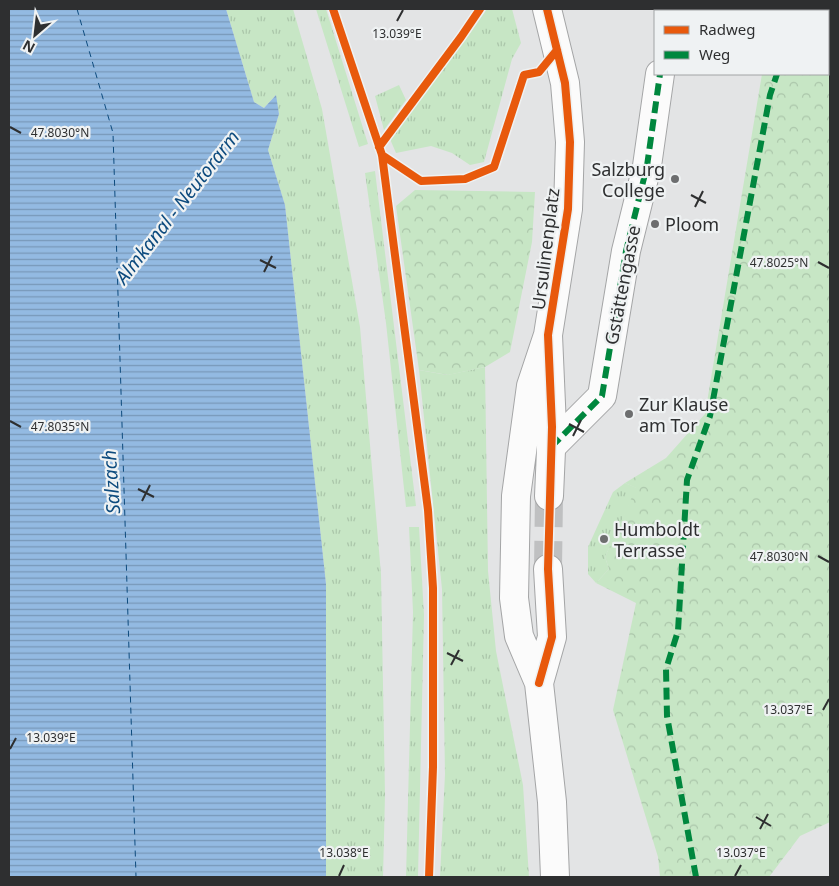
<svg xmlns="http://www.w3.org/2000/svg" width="839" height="886" font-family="'Noto Sans',sans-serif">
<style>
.grass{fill:url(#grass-tufts)}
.forest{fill:url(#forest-crowns)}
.water{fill:url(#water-rules)}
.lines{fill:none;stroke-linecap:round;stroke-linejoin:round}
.ferry{stroke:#0d4b7e;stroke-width:1;stroke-dasharray:6 5;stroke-linecap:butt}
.secondary-tunnel{stroke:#bfc0c1;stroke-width:28;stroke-dasharray:28 14;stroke-linecap:butt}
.street-casing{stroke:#a4a5a6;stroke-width:30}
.secondary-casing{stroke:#a4a5a6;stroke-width:30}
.street{stroke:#fbfbfb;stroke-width:28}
.secondary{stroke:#fbfbfb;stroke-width:28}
.quiet{stroke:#00873e;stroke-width:6;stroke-dasharray:12 6;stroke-linecap:butt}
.cycleway-casing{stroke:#eff2f3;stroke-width:11}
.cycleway{stroke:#e8590c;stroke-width:8}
.ticks{fill:none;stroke:#2e2f30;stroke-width:2}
.poi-dot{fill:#6d6e6f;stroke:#eff2f3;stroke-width:2}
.labels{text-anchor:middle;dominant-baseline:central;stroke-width:4.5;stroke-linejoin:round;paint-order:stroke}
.poi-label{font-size:18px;fill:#2e2f30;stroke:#eff2f3;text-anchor:start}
.street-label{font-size:18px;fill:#2e2f30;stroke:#eff2f3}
.water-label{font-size:19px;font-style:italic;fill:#0d4b7e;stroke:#eff2f3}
.ticks-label{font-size:12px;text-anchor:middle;fill:#2e2f30;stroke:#eff2f3;stroke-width:4.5;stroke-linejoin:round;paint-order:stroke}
</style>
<defs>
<pattern id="grass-tufts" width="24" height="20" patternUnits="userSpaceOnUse" patternTransform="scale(1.25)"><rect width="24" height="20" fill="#c7e6c5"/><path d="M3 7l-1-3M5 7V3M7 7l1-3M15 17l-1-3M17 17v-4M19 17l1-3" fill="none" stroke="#abc6aa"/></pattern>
<pattern id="forest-crowns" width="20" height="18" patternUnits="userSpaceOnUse" patternTransform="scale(1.25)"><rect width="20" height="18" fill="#c7e6c5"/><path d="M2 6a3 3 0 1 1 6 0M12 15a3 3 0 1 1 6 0" fill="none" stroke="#abc6aa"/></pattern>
<pattern id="water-rules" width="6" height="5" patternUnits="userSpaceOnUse" patternTransform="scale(1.25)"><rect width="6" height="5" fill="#93bae2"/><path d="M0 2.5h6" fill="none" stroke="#7898b8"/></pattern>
</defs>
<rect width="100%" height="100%" fill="#e3e4e5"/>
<path class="grass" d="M226,9h67l29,100 38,218 21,247 4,221 -2,82h-57v-293l-41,-379 -17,-55 11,-36 -4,-18 -11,12 -10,-6z
M316,9h10l42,135 -9,3z
M487,9h25l9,34 -9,16 -28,103 -14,3 -18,-12 -21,-7 -35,7 -6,-14 76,-100z
M399,85l7,15 -22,30 -9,-34z
M375,171l41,335 -10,1 -20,-184 -21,-150z
M485,367l3,204 8,80 27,134 6,92h-89l5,-103 -3,-185 -23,-219 28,5z
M625,483l12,5 -32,69 4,12 -13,14 -8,-9v-27l25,-55z
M409,527h10l5,88 -6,262h-12l7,-265z"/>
<path class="forest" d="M772,9h58v813l-30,14 -31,41h-109l-2,-20 -45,-147 23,-107 -40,-20 13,-14 -4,-12 31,-69 -11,-5 41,-25 39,-44 57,-340h66v-63h-56z
M415,190l120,2 -3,50 -22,110 -25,15 -37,8 -29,-5 -23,-164z"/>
<path class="water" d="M9,9h217l28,93 10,6 12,-13 3,19 -11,36 17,55 41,379v293h-317z"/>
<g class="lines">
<path class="ferry" d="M77,9l36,124 23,744"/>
<path class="secondary-tunnel" d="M548,569l1,-73"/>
<defs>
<path id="street" d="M669,11v-2
M551,447l51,-51 24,-145 21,-85 13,-92"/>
<path id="secondary" d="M547,9l18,74 5,59 -2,67 -20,126 4,92 -3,69
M548,335l-17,51 -15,110 -2,102 5,38 20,47 13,119 3,75
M539,683l13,-46 -4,-68"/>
</defs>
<use href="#street" class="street-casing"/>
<use href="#secondary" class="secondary-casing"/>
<use href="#street" class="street"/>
<use href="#secondary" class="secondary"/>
<path class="quiet" d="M669,11v-2
M800,11l1,-2
M551,447l51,-51 24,-145 21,-85 13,-92
M696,877l-29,-161 -1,-47 12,-38 9,-151 23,-64 60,-321 7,-21"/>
<defs>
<path id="cycleway" d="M333,9l49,146 46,355 5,78v179l-4,110
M379,147l82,-110 19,-28
M382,155l39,26 44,-2 29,-12 30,-92 15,-3 18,-22
M539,683l13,-46 -4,-68 4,-142 -4,-92 20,-126 2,-67 -5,-59 -18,-74"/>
</defs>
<use href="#cycleway" class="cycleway-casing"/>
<use href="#cycleway" class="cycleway"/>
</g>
<path class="ticks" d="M397,21l6,-11M10,127l11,6M691,195l15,8M695,207l8,-16M260,260l16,8M818,262l11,6M264,272l8,-16M10,421l11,6M569,424l15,8M573,436l8,-16M138,489l16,8M142,501l8,-16M818,556l11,6M447,653l16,8M451,665l8,-15M823,710l6,-11M10,749l6,-11M756,817l15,9M760,829l8,-15M339,876l5,-11M735,876l6,-11"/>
<g class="poi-dot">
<circle cx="675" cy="179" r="5"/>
<circle cx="655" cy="224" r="5"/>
<circle cx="629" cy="414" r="5"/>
<circle cx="604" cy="539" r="5"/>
</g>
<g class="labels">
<g class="poi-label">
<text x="665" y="169" text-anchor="end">Salzburg<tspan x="665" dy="21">College</tspan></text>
<text x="665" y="224">Ploom</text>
<text x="639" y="404">Zur Klause<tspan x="639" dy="21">am Tor</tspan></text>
<text x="614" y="529">Humboldt<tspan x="614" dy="21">Terrasse</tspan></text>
</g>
<g class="street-label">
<text transform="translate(545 249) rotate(-83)">Ursulinenplatz</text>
<text transform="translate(622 285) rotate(-79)">Gstättengasse</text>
</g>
<g class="water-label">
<text transform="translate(177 207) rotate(-52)">Almkanal - Neutorarm</text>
<text transform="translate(111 482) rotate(-94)">Salzach</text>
</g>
</g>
<g class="ticks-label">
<text x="397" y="38">13.039°E</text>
<text x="60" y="137">47.8030°N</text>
<text x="779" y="267">47.8025°N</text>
<text x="60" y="431">47.8035°N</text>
<text x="779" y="561">47.8030°N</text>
<text x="788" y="714">13.037°E</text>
<text x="51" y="742">13.039°E</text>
<text x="344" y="857">13.038°E</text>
<text x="741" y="857">13.037°E</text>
</g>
<rect width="839" height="886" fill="none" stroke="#2e2f30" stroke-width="20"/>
<rect x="654" y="10" width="175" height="65" fill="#eff2f3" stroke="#a2a4a5"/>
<rect x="664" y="26" width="25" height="8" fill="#e8590c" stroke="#a2a4a5"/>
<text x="699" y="35" font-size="15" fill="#2e2f30">Radweg</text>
<rect x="664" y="51" width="25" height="8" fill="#00873e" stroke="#a2a4a5"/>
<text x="699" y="60" font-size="15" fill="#2e2f30">Weg</text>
<g transform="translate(35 35) rotate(208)" stroke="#eff2f3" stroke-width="4" paint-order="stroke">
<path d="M0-4L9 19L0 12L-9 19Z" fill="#2e2f30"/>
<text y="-8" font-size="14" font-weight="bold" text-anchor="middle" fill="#2e2f30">N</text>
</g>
</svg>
